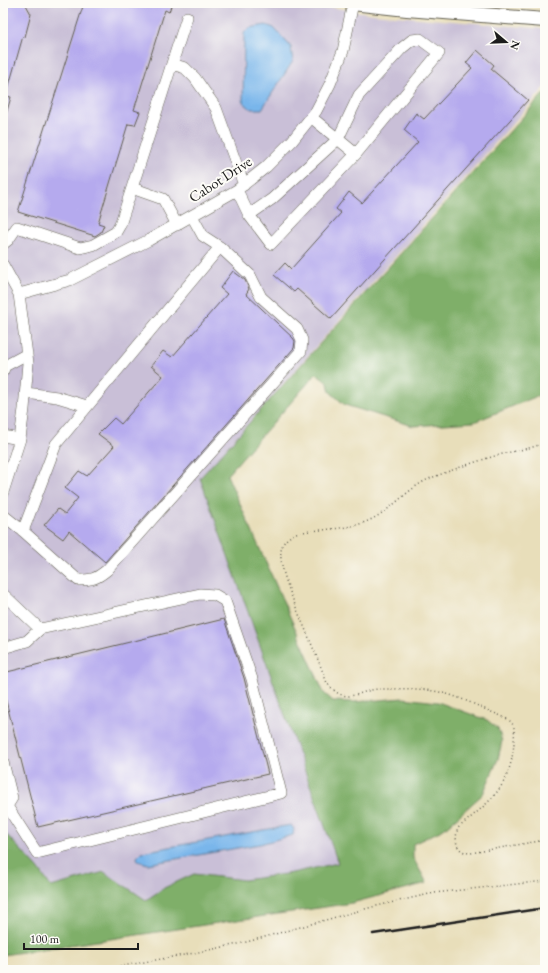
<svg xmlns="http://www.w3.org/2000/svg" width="548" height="973" font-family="'EB Garamond',serif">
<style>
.industrial{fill:#c9bfd7}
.forest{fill:#7faf69;stroke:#4e6642}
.water{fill:#79b6eb;stroke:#4a6984}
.building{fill:#b5aaee}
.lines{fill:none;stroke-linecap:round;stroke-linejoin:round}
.minor-casing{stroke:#636053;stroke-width:12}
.major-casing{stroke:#636053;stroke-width:16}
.path{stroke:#636053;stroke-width:1.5;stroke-dasharray:1 3;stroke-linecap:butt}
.minor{stroke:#fff;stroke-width:11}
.major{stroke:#fff;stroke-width:14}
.rail{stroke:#1c1c1c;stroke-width:2.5}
.labels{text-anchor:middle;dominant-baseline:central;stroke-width:4;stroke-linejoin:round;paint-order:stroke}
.street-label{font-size:15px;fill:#1c1c1c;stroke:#fdfcf7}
</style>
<rect width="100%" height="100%" fill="#fdfcf7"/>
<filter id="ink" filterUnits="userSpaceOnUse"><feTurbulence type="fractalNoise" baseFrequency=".025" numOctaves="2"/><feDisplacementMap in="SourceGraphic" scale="8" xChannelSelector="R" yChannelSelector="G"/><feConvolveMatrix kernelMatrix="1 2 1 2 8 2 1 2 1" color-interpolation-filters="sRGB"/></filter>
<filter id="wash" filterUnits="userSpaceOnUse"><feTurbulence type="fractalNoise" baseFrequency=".012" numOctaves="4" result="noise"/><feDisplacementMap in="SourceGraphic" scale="16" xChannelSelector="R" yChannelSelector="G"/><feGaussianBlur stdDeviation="0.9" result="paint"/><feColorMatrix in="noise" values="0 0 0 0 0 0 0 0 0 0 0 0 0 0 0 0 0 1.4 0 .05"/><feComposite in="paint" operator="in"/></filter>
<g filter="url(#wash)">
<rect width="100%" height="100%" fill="#e8deba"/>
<path class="industrial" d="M3,3h301l69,11 172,15v58l-345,391 152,425 -349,52z"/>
<path class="forest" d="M545,92v301l-71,29 -61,4 -68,-21 -15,-13 -2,-9 -12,-9 -89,101 97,218 9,8 21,1 49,-4 35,4 49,18 11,9 4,12 -4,18 -15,35 -39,35 -31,15v14l14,25 -75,20 -349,52v-124l35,37 13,19 53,-15 42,28 18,-12 30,-14 50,6 48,-7 46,-10 -138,-385z"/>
<path class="water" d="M266,25l8,3 17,19 2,14 -31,48h-11l-8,-7 1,-69 5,-5z
M291,825l3,4 -1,6 -33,9 -112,20 -10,-3 -1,-4 5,-5z"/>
<g id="blocks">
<path class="building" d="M3,3h22l6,11 -6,23 -2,-1 -17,60 5,1 -6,21h-2z
M84,3h88l-3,9 -4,-2 -31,100 6,2 -5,13 -7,-1 -30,99 6,2 -3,7 -6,4 -77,-24z
M477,50l17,15 -3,4 37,31 -197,219 -34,-30 -3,3 -20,-17 11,-12 6,6 50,-56 -5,-4 13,-17 13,11 56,-61 -14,-12 12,-17 8,6 48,-51 -6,-5z
M233,271l12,9 4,9 -3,5 47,44 2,3 -1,7 -189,214 -36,-31 -6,8 -19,-14 14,-16 7,5 13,-16 -13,-10 14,-17 8,5 27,-30 -16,-12 16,-16 7,6 42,-48 -12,-10 12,-15 9,6 55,-63 -7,-6z
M224,619l20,59 24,96 -230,53 -35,-138v-16z"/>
</g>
</g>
<g filter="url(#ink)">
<use href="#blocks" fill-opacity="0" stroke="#636053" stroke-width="1"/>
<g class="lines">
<defs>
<path id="minor" d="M172,64l13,4 10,10 21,30 28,77
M132,188l31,11 14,26
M237,190l12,25 22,29 85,-90
M249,215l23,-16 66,-60 21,-44 43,-47 10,-8 8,-1 19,14 -83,101 -45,-37
M3,244l5,-4 9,-13 63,21 13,-3 23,-13 4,-7 67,-208
M3,265l16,29 9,69 -4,46 -4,30 -17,53
M19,294l51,-14 79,-40 88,-50 29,-23 26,-26 24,-30 14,-27 13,-33 10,-48
M3,371l2,-5 22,-12
M26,393l31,4 30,9
M3,436l17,3
M3,515l20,16 55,49c14,0 18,-1 29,-10l194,-219 1,-11 -5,-11 -36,-32 -11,-22 -30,-28 -17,-11 -11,-20
M23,531l33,-87 164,-197
M3,594l37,35 160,-35 15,1 10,6 27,78 29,114 -244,60 -34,-53
M3,648l24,-7 13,-12
M3,762l9,36 -5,8"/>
<path id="major" d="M352,3l55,6 138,11"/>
</defs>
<use href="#minor" class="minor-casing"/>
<use href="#major" class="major-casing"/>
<path class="path" d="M545,443c-16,6 -33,8 -50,13 -21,6 -43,14 -64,22 -20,8 -34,26 -52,37 -24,16 -55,13 -83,18 -7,4 -14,8 -15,18 -3,21 22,71 30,92 6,14 11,27 16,40 6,7 11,12 20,13 9,0 16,-4 24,-6 5,-1 10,-1 15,-1 13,0 27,-1 40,1 22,2 44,12 63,21 7,3 17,6 22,11 5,5 3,15 3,21 -4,46 -24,58 -56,85 -4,13 -2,25 13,25l74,-13
M100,970l89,-16 54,-11 129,-36 62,-14 111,-12"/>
<use href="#minor" class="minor"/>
<use href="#major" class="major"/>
<path class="rail" d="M373,934l172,-26"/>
</g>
</g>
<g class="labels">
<g class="street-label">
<text transform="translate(220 179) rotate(-33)">Cabot Drive</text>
</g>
</g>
<rect width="548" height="973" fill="none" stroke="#fdfcf7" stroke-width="16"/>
<g transform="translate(506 42) rotate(109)" stroke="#fdfcf7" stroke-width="3" paint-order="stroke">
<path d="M0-3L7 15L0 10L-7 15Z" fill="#1c1c1c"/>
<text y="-6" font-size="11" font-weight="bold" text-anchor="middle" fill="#1c1c1c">N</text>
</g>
<path d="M24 943v6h114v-6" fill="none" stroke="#1c1c1c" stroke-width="2"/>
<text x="30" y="943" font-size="12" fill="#1c1c1c" stroke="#fdfcf7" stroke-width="3" paint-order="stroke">100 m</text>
</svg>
